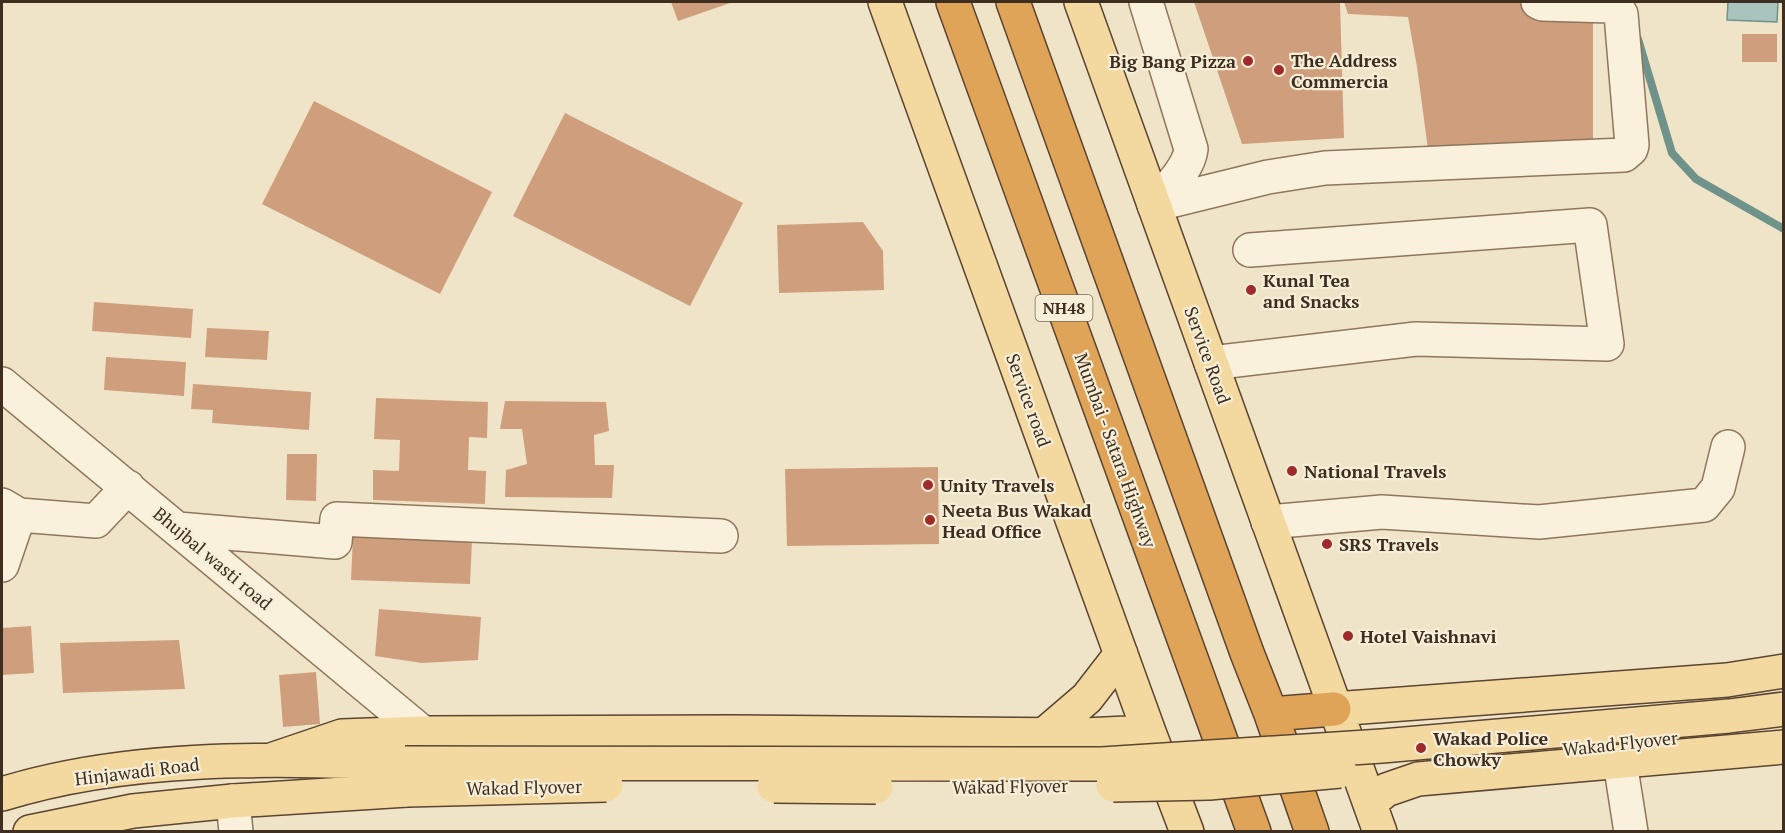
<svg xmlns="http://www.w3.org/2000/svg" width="1785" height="833" font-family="'PT Serif',serif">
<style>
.water{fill:#a9c4bc;stroke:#6f938a;stroke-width:1.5}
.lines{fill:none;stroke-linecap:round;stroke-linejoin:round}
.stream{stroke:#6f938a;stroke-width:8}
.building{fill:#cf9f7d}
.minor-casing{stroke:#8d765c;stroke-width:36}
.major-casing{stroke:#5b4430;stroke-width:36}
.highway-casing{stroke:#5b4430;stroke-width:36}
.minor{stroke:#faf1dc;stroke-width:33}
.major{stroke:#f3d9a0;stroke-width:33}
.highway{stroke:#e0a458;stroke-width:33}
.major-bridge-casing{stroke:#5b4430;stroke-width:36;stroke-linecap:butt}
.major-bridge{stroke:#f3d9a0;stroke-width:33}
.poi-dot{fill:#9e2a2b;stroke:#f7eed8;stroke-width:2}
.labels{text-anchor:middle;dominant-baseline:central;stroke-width:4.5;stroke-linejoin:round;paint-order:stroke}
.shield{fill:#f7eed8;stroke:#756857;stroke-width:1.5}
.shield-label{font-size:16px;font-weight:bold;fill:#3d2e20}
.poi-label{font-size:18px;font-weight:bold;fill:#3d2e20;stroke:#f7eed8;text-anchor:start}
.street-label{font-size:18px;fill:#3d2e20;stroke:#f7eed8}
</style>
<rect width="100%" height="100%" fill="#f0e4c8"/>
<path class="water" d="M1728,2h50l-1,20 -50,-2z"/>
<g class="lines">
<path class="stream" d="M1638,39l34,114 24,26 88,50"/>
</g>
<path class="building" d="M671,2h62l-55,19z
M1194,2h146l4,136 -102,6z
M1344,2h176v2h48l25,13v132l-164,8 -12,-90 -9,-50 -60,-3z
M1742,34h35v28h-35z
M314,101l178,91 -52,102 -178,-90z
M565,113l178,90 -53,103 -177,-90z
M863,222l20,29 1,39 -105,3 -2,-68z
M94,302l99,7 -2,29 -99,-7z
M207,328l62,3 -2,29 -62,-3z
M106,357l80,5 -2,34 -80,-6z
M193,384l118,8 -2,38 -97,-7 1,-13 -22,-1z
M376,398l112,4 -1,36 -18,-1 -1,33 18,1 -1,33 -112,-4v-30l26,1 1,-31 -26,-1z
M505,401l101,1 3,29 -15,4 1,30h19l-2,33 -107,-1 1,-27 21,-6 -5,-35h-22z
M287,454h30l-1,47 -30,-1z
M938,467l1,77 -152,2 -2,-77z
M353,536l119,4 -2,44 -119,-4z
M379,609l102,8 -3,43 -56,3 -47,-7z
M31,626l3,47 -32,2v-47z
M179,640l6,49 -122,4 -3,-50z
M316,672l4,52 -37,3 -4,-52z"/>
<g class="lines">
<defs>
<path id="minor" d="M1146,2l45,147c-2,20 -25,41 -37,56
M1154,205l114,-28 57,-9 299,-13 7,-6 1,-4 -11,-131 -4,-5 -6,-3 -69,-2 -4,-2
M1211,363l205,-24 191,5 -17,-119 -340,25
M2,384l421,349
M2,505l17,10 77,6 32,-34
M1268,522l114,-10 157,10 165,-17 14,-17 10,-41
M178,529l157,13 2,-23 384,17
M2,565l17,-50
M1620,762l11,70
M233,801l3,31"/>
<path id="major" d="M885,2l264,730 38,100
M1081,2l299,830
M1334,709l393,-29 57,-9
M1045,734l42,-36 34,-44
M274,759l68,-23 81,-3 308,-1 353,3 65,-3
M2,794c129,-40 269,-35 403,-31
M1370,803l16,-13 32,-11 366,-32
M30,832l103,-21 100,-10 174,-11"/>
<path id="highway" d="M953,2l301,830
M1013,2l234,651 24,61 41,118
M1271,714l63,-5"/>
</defs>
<use href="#minor" class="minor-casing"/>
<use href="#major" class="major-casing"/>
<use href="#highway" class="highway-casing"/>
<use href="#minor" class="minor"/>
<use href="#major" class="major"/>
<use href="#highway" class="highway"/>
<defs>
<path id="major-bridge" d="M405,763l697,1 280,-18 347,-30 55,-7
M1113,785l96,-2 131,-12
M774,786l102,1
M407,790l199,-5"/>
</defs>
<use href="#major-bridge" class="major-bridge-casing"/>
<use href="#major-bridge" class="major-bridge"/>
</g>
<g class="poi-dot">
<circle cx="1248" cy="61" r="6"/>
<circle cx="1279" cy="70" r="6"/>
<circle cx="1251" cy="290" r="6"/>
<circle cx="1292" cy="471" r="6"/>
<circle cx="928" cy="485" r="6"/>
<circle cx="930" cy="520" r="6"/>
<circle cx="1327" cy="544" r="6"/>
<circle cx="1348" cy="636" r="6"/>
<circle cx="1421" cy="748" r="6"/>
</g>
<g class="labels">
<rect class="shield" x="1035.5" y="295" width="57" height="26" rx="4.5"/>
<g class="shield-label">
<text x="1064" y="308">NH48</text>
</g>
<g class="poi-label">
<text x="1291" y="60">The Address<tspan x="1291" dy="21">Commercia</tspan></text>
<text x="1236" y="61" text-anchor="end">Big Bang Pizza</text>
<text x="1263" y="280">Kunal Tea<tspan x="1263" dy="21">and Snacks</tspan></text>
<text x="1304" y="471">National Travels</text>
<text x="940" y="485">Unity Travels</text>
<text x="942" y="510">Neeta Bus Wakad<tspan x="942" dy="21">Head Office</tspan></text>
<text x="1339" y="544">SRS Travels</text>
<text x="1360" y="636">Hotel Vaishnavi</text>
<text x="1433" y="738">Wakad Police<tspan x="1433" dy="21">Chowky</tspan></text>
</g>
<g class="street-label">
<text transform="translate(1208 355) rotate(70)">Service Road</text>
<text transform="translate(1029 400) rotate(70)">Service road</text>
<text transform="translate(1116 450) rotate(70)">Mumbai - Satara Highway</text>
<text transform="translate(213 558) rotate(40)">Bhujbal wasti road</text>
<text transform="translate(1620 743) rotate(-6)">Wakad Flyover</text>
<text transform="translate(137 771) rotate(-7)">Hinjawadi Road</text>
<text transform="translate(1010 786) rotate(-1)">Wakad Flyover</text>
<text transform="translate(524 787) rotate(-1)">Wakad Flyover</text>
</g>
</g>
<rect width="1785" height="833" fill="none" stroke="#3d2e20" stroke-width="6"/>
</svg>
